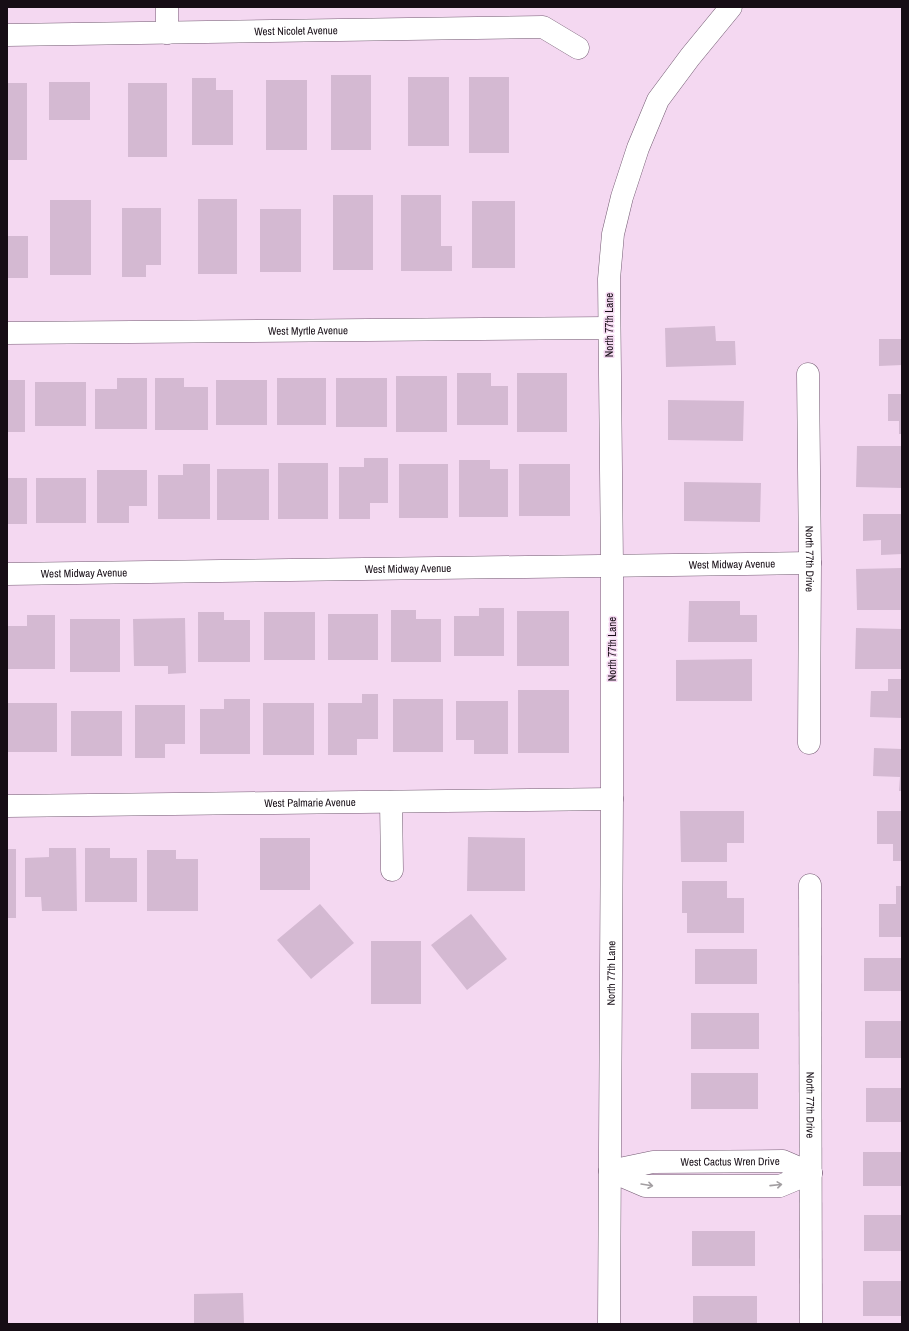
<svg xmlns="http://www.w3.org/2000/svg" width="909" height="1331" font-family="'Archivo Narrow',sans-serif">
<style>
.building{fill:#d4b9d2}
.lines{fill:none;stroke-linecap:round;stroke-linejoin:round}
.minor-casing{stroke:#735b72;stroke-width:23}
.minor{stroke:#fff;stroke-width:22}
.oneway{stroke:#a29ea1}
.labels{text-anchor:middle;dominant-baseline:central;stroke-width:3;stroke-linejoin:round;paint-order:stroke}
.street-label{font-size:11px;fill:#160d15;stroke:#f4d8f1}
</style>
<rect width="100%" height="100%" fill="#f4d8f1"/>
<path class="building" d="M331,75h40v75h-40z
M408,77h41v69h-41z
M469,77h40v76h-40z
M192,78h24v12h17v55h-41z
M266,80h41v70h-41z
M49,82h41v38h-41z
M7,83h20v77h-20z
M128,83h39v74h-39z
M333,195h40v75h-40z
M401,195h40v51h11v25h-51z
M198,199h39v75h-39z
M50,200h41v75h-41z
M472,201h43v67h-43z
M122,208h39v57h-15v12h-24z
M260,209h41v63h-41z
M7,236h21v42h-21z
M715,326l1,15h19l1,24 -70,2 -1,-39z
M879,339h23v26l-23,1z
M457,373h34v13h17v39h-51z
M517,373h50v59h-50z
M396,376h51v56h-51z
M117,378h30v51h-52v-40h22z
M155,378h29v9h24v43h-53z
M277,378h49v47h-49z
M336,378h51v49h-51z
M7,380h18v52h-18z
M216,380h51v45h-51z
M35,382h51v44h-51z
M888,394h14v40h-3v-13h-11z
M668,400l76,1 -1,40 -75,-1z
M857,446h45v42l-46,-1z
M364,458h24v45h-18v16h-31v-52h25z
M459,460h31v9h18v48h-49z
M278,463h50v56h-50z
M183,464h27v55h-52v-44h25z
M399,464h49v54h-49z
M519,464h51v52h-51z
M217,469h52v51h-52z
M97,470h50v36h-18v17h-32z
M7,478h20v46h-20z
M36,478h50v45h-50z
M684,482l77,1 -1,39 -76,-1z
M863,514h39v40l-21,1v-15l-18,1z
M902,568v42h-45l-1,-41z
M689,601h51v14h17v27h-69z
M479,608h25v48h-50v-40h25z
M391,610h25v9h25v43h-50z
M517,611h52v55h-52z
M198,612h26v8h26v42h-52z
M264,612h51v48h-51z
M328,614h50v46h-50z
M27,615h28v54h-48v-43h20z
M185,618l1,55 -18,1v-8h-34l-1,-47z
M70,619h50v53h-50z
M856,628l46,1v40h-47z
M752,659v42h-76v-41z
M888,679h14v39l-32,-1 1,-26h17z
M518,690h51v63h-51z
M362,694h16v45h-21v16h-29v-52h34z
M224,699h26v55h-50v-45h24z
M393,699h50v53h-50z
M456,701h52v53h-34v-14h-18z
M8,703h49v49h-49z
M263,703h51v52h-51z
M135,705h50v39h-20v14h-30z
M71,711h51v45h-51z
M874,748l28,1v42h-3l1,-14 -27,-1z
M680,811h64v32h-17v19h-46z
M877,811h25v50h-9v-17h-16z
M468,837l57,1v53h-58z
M260,838h50v52h-50z
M49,848h27l1,63h-35l-1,-14h-16v-39l24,-1z
M85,848h25v10h27v44h-52z
M7,849h9v69h-9z
M147,850h29v9h22v52h-51z
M682,881h45v17h17v35h-57v-20h-5z
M896,886h6v51h-23v-33h17z
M320,904l34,39 -43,36 -34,-39z
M471,914l36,45 -40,31 -36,-45z
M371,941h50v63h-50z
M695,949h62v35h-62z
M864,958h38v33h-38z
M691,1013h68v36h-68z
M865,1021h37v37h-37z
M691,1073h67v36h-67z
M866,1088h36v34h-36z
M863,1152h39v34h-39z
M864,1215h38v36h-38z
M692,1231h63v35h-63z
M863,1281h39v35h-39z
M243,1293l1,31h-50v-30z
M693,1296h64v28h-64z"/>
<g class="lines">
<defs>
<g id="minor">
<path d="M167,7v26"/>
<path id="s1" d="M7,35l536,-8 35,21"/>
<path id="s2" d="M7,333l602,-5"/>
<path id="s3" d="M808,374l2,189 -1,180"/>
<path id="s4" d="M7,574l803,-11"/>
<path d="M391,802l1,68"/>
<path id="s5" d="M7,806l605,-7"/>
<path id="s6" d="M810,885l1,439"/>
<path d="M610,1171l35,15h135l31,-13"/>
<path id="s7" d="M610,1171l43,-9 130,-1 28,12"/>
<path id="s8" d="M609,1324l3,-525v-234l-3,-286 4,-45 9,-37 16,-49 20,-48 32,-43 41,-50"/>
</g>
</defs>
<use href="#minor" class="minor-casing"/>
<use href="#minor" class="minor"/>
</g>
<defs><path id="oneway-shaft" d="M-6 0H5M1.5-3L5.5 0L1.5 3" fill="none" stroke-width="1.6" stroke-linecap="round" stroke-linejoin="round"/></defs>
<g class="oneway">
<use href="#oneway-shaft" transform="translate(647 1185) rotate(9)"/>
<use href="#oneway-shaft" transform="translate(776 1185) rotate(-6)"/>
</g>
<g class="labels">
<g class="street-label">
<text stroke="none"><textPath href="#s1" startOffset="289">West Nicolet Avenue</textPath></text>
<text transform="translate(609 325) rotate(-90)">North 77th Lane</text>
<text stroke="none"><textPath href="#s2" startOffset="301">West Myrtle Avenue</textPath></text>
<text stroke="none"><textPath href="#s3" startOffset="185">North 77th Drive</textPath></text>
<text stroke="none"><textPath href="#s4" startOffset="725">West Midway Avenue</textPath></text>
<text stroke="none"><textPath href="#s4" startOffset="401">West Midway Avenue</textPath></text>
<text stroke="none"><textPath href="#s4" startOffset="77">West Midway Avenue</textPath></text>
<text transform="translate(612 649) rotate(-90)">North 77th Lane</text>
<text stroke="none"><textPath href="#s5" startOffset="303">West Palmarie Avenue</textPath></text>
<text stroke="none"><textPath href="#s8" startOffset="351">North 77th Lane</textPath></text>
<text stroke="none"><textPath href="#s6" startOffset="220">North 77th Drive</textPath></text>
<text stroke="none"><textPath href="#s7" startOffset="121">West Cactus Wren Drive</textPath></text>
</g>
</g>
<rect width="909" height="1331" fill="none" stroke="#160d15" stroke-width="16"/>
</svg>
